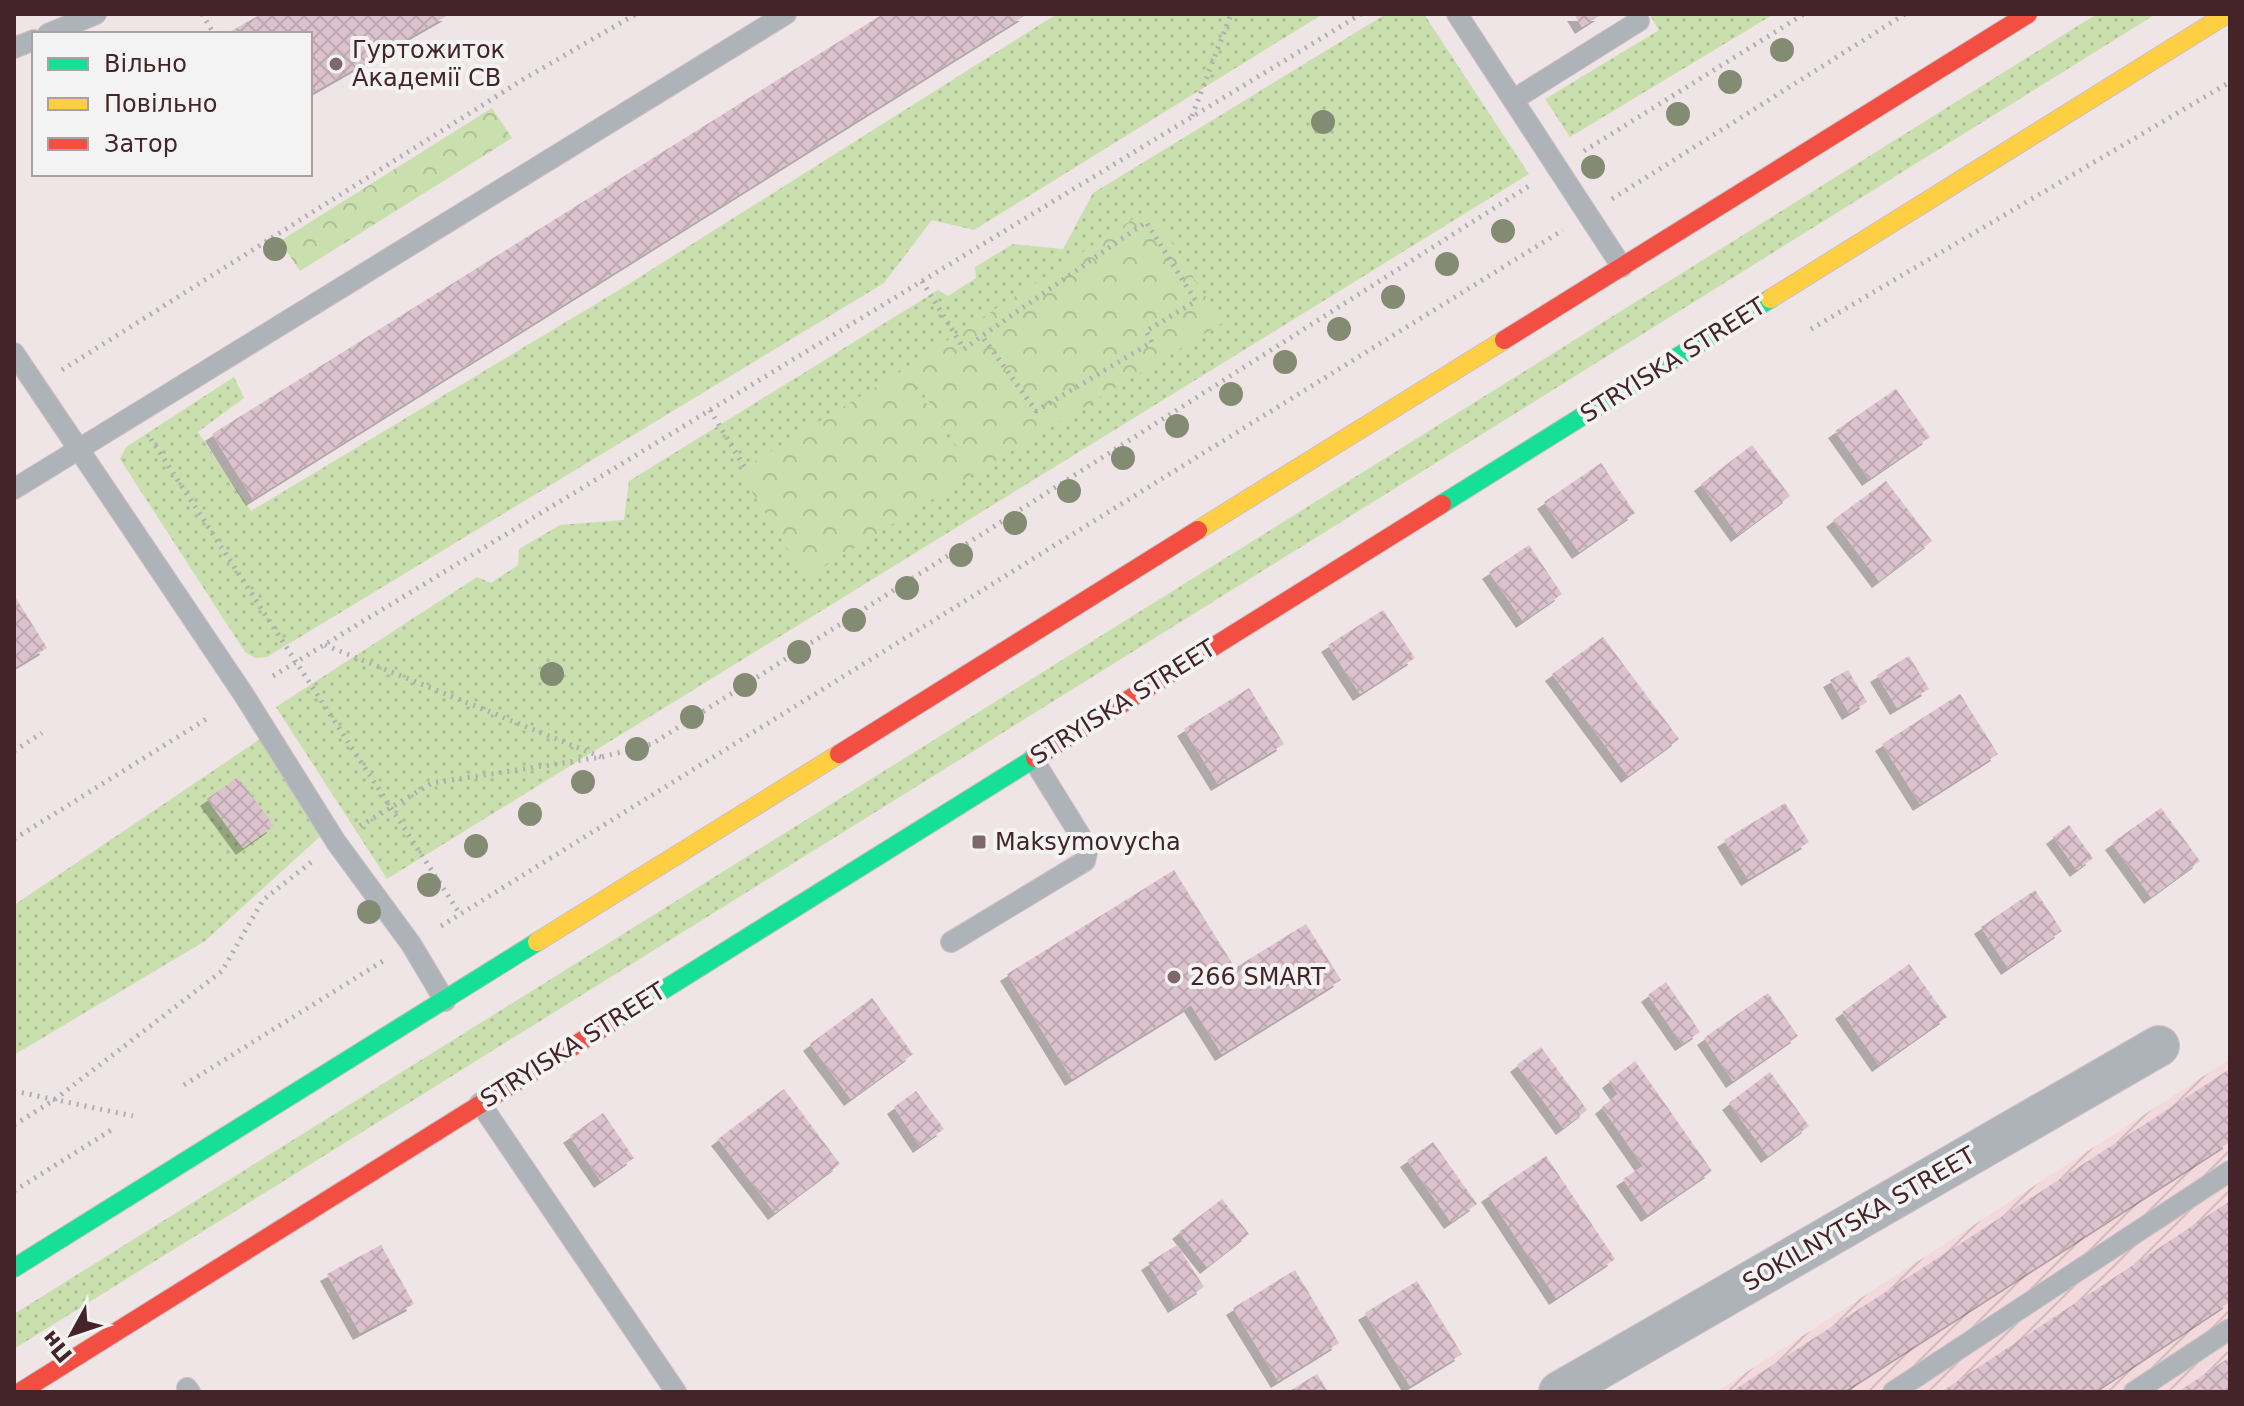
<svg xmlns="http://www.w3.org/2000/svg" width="2244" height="1406" font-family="'DejaVu Sans',sans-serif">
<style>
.industrial{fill:url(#industrial-furrows)}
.grass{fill:url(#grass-dots)}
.park{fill:url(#park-crowns)}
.building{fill:url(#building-cross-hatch);filter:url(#shadow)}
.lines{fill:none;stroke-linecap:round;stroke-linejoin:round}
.lane-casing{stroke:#ccbfc1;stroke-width:22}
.street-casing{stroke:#ccbfc1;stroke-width:42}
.fast-casing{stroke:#ccbfc1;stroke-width:20}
.slow-casing{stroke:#ccbfc1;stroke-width:20}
.jam-casing{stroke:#ccbfc1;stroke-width:20}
.path{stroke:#aeadb1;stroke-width:5;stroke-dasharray:2 6;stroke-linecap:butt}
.lane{stroke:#aeb3ba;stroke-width:20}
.street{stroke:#aeb3ba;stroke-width:40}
.fast{stroke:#16e098;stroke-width:18}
.slow{stroke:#ffcf43;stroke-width:18}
.jam{stroke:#f24e42;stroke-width:18}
.tree{fill:#848b73}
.poi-dot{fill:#80686a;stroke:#f3f3f3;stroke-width:3}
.labels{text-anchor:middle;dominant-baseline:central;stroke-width:8;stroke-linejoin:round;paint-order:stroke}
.poi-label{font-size:24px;fill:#442428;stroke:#f3f3f3;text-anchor:start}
.street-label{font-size:24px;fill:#442428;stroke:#f3f3f3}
</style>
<defs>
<pattern id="industrial-furrows" width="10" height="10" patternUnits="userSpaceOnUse" patternTransform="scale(2)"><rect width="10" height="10" fill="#f3d9dc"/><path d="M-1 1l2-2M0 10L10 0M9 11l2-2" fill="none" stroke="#d2babd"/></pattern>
<pattern id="grass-dots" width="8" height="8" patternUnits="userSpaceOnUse" patternTransform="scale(2)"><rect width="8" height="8" fill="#c9dfad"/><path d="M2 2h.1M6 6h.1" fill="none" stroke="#aebf95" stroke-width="1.8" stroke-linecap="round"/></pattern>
<pattern id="park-crowns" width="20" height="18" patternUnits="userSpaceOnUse" patternTransform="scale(2)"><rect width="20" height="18" fill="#c9dfad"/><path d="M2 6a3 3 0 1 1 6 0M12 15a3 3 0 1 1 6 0" fill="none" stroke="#aebf95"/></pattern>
<pattern id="building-cross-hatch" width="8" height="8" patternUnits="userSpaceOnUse" patternTransform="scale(2)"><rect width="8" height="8" fill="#dcc2cd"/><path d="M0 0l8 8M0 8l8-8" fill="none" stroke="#bea7b0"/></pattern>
<filter id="shadow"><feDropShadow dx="-7" dy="7" stdDeviation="0" flood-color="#0004"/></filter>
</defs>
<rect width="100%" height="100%" fill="#efe5e6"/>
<path class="industrial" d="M2230,1059v333h-514z"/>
<path class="grass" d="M1057,14h266l-349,216 -42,-10 -48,63 -617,374 -12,1 -10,-6 -125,-193 6,-12 108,-70 10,21 -46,34 53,79 373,-224z
M1386,14h38l105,160 -1142,705 -111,-172 201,-130 14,6 27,-18 1,-16 41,-24 64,-5 5,-39 309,-191 10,6 28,-18 -1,-11 38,-23 50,5 30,-56z
M1649,14h125l-204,123 -25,-38 114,-69z
M2097,14h59l-2142,1335v-35z
M263,737l61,96 -119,108 -191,114v-150z"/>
<path class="park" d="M492,108l20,30 -212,133 -20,-30z
M1150,208l72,115 -248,151 -67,-107z
M905,369l66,106 -165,103 -67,-107z"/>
<path class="building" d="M261,14h189l-140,80v-60h-84z
M883,14h144l-774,485 -41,-65z
M1574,14h28l-20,13z
M1896,389l34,48 -61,42 -34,-48z
M1752,445l38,51 -52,39 -37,-51z
M1601,463l34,50 -56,39 -35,-50z
M1886,481l46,60 -53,40 -46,-61z
M1529,545l33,49 -39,27 -34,-49z
M14,595l33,53 -33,20z
M1383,610l32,48 -55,36 -32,-49z
M1603,637l76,102 -51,37 -76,-102z
M1909,656l20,33 -32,19 -20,-33z
M1848,670l19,32 -18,11 -19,-33z
M1249,688l35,56 -66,40 -34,-55z
M1960,694l38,60 -78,50 -38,-60z
M238,777l36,49 -31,22 -36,-49z
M1785,803l24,39 -61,37 -24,-39z
M2161,808l39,53 -49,36 -39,-54z
M2069,825l24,33 -16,12 -24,-33z
M1174,870l61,98 71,-44 35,56 -119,74 -31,-49 -119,74 -65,-105z
M2035,890l27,41 -54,37 -27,-41z
M1909,964l38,53 -68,48 -37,-53z
M1666,982l34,50 -18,12 -34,-49z
M1768,993l30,43 -65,45 -29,-43z
M872,998l41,56 -62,45 -41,-55z
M1541,1047l46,63 -24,18 -46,-63z
M1635,1061l77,110 -64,44 -25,-36 20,-13 -41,-59 16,-13 -9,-13z
M2230,1069v73l-387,250h-112z
M1770,1072l39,54 -41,30 -39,-53z
M784,1089l56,75 -65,49 -57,-74z
M916,1091l28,38 -24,17 -26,-39z
M603,1113l31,45 -33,23 -31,-45z
M1433,1142l44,62 -26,18 -44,-62z
M1546,1156l69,103 -59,39 -68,-103z
M1222,1199l27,35 -42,33 -28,-35z
M2230,1201v101l-136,90h-153z
M381,1245l33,59 -54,29 -33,-59z
M1177,1245l27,42 -29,19 -27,-43z
M1295,1270l44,73 -61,38 -45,-73z
M1417,1281l45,73 -52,32 -45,-73z
M2230,1357v35h-52z
M1317,1374l11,18h-40z"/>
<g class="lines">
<defs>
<path id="lane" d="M1457,14l165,253
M48,34l48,-20
M14,48l20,-8
M1513,100l126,-79
M14,353l230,342 92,147 75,102 34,57
M14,489l772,-475
M951,942l134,-81 3,-13 -55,-89
M480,1103l196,289
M187,1388l3,4
M1893,1392l337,-221
M2134,1392l96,-63"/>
<path id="street" d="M1559,1392l600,-346"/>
<path id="fast" d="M1442,504l328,-205
M612,1022l423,-264
M14,1268l523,-326"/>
<path id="slow" d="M1770,299l457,-285
M1198,530l306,-190
M537,942l302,-188"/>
<path id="jam" d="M1504,340l524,-326
M839,754l359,-224
M1035,758l407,-254
M20,1392l592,-370"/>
</defs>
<use href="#lane" class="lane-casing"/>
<use href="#street" class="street-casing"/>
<use href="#fast" class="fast-casing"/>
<use href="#slow" class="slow-casing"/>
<use href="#jam" class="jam-casing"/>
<path class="path" d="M202,14l12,20
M1192,116l39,-102
M1584,151l220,-137
M1612,199l293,-185
M922,281l42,68 18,-13 164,-114 50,79 -50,30 6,11 -116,69 -54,-75
M1811,329l419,-247
M62,370l465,-293 109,-63
M710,410l35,58
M151,439l309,475
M325,645l276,112
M273,676l1088,-662
M14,751l28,-18
M360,826l72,-43 170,-26 50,-13 880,-560
M14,839l194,-121
M441,926l1122,-696
M184,1085l199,-124
M14,1091l119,25
M14,1125l40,-25 168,-129 41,-71 51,-40
M14,1191l99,-62"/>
<use href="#lane" class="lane"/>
<use href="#street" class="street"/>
<use href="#fast" class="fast"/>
<use href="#slow" class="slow"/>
<use href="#jam" class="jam"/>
</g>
<g class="tree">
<circle cx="1782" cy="50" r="12"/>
<circle cx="1730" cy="82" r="12"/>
<circle cx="1678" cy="114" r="12"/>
<circle cx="1323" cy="122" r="12"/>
<circle cx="1593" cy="167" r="12"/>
<circle cx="1503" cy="231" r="12"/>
<circle cx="275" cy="249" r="12"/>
<circle cx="1447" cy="264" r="12"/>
<circle cx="1393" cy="297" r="12"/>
<circle cx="1339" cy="329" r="12"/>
<circle cx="1285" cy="362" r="12"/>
<circle cx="1231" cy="394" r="12"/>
<circle cx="1177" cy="426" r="12"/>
<circle cx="1123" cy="458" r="12"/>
<circle cx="1069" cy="491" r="12"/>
<circle cx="1015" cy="523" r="12"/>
<circle cx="961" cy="555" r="12"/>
<circle cx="907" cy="588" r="12"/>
<circle cx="854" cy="620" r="12"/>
<circle cx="799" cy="652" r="12"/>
<circle cx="552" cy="674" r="12"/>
<circle cx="745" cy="685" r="12"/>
<circle cx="692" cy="717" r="12"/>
<circle cx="637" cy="749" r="12"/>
<circle cx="583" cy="782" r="12"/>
<circle cx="530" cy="814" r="12"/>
<circle cx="476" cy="846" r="12"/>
<circle cx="429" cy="885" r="12"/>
<circle cx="369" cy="912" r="12"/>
</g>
<g class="poi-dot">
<circle cx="336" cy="64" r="8"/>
<rect x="971" y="834" width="16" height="16" rx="4"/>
<circle cx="1174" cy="977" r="8"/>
</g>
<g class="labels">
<g class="poi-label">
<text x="352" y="50">Гуртожиток<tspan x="352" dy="28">Академії СВ</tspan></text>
<text x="995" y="842">Maksymovycha</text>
<text x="1190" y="977">266 SMART</text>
</g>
<g class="street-label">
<text transform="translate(1673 360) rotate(-32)">STRYISKA STREET</text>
<text transform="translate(1123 702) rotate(-32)">STRYISKA STREET</text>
<text transform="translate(573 1045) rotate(-32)">STRYISKA STREET</text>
<text transform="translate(1859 1219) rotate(-30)">SOKILNYTSKA STREET</text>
</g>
</g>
<rect width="2244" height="1406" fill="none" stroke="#442428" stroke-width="32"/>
<rect x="32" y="32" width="280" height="144" fill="#f3f3f3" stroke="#ada0a2" stroke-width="2"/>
<rect x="48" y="58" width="40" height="12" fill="#16e098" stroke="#ada0a2" stroke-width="2"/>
<text x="104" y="72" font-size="24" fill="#442428">Вільно</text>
<rect x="48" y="98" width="40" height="12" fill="#ffcf43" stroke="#ada0a2" stroke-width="2"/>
<text x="104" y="112" font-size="24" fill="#442428">Повільно</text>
<rect x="48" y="138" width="40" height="12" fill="#f24e42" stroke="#ada0a2" stroke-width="2"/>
<text x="104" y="152" font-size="24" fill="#442428">Затор</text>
<g transform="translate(72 1334) rotate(230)" stroke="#f3f3f3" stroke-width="6" paint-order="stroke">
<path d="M0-6L14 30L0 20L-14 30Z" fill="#442428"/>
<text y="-12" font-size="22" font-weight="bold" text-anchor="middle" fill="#442428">Пн</text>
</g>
</svg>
